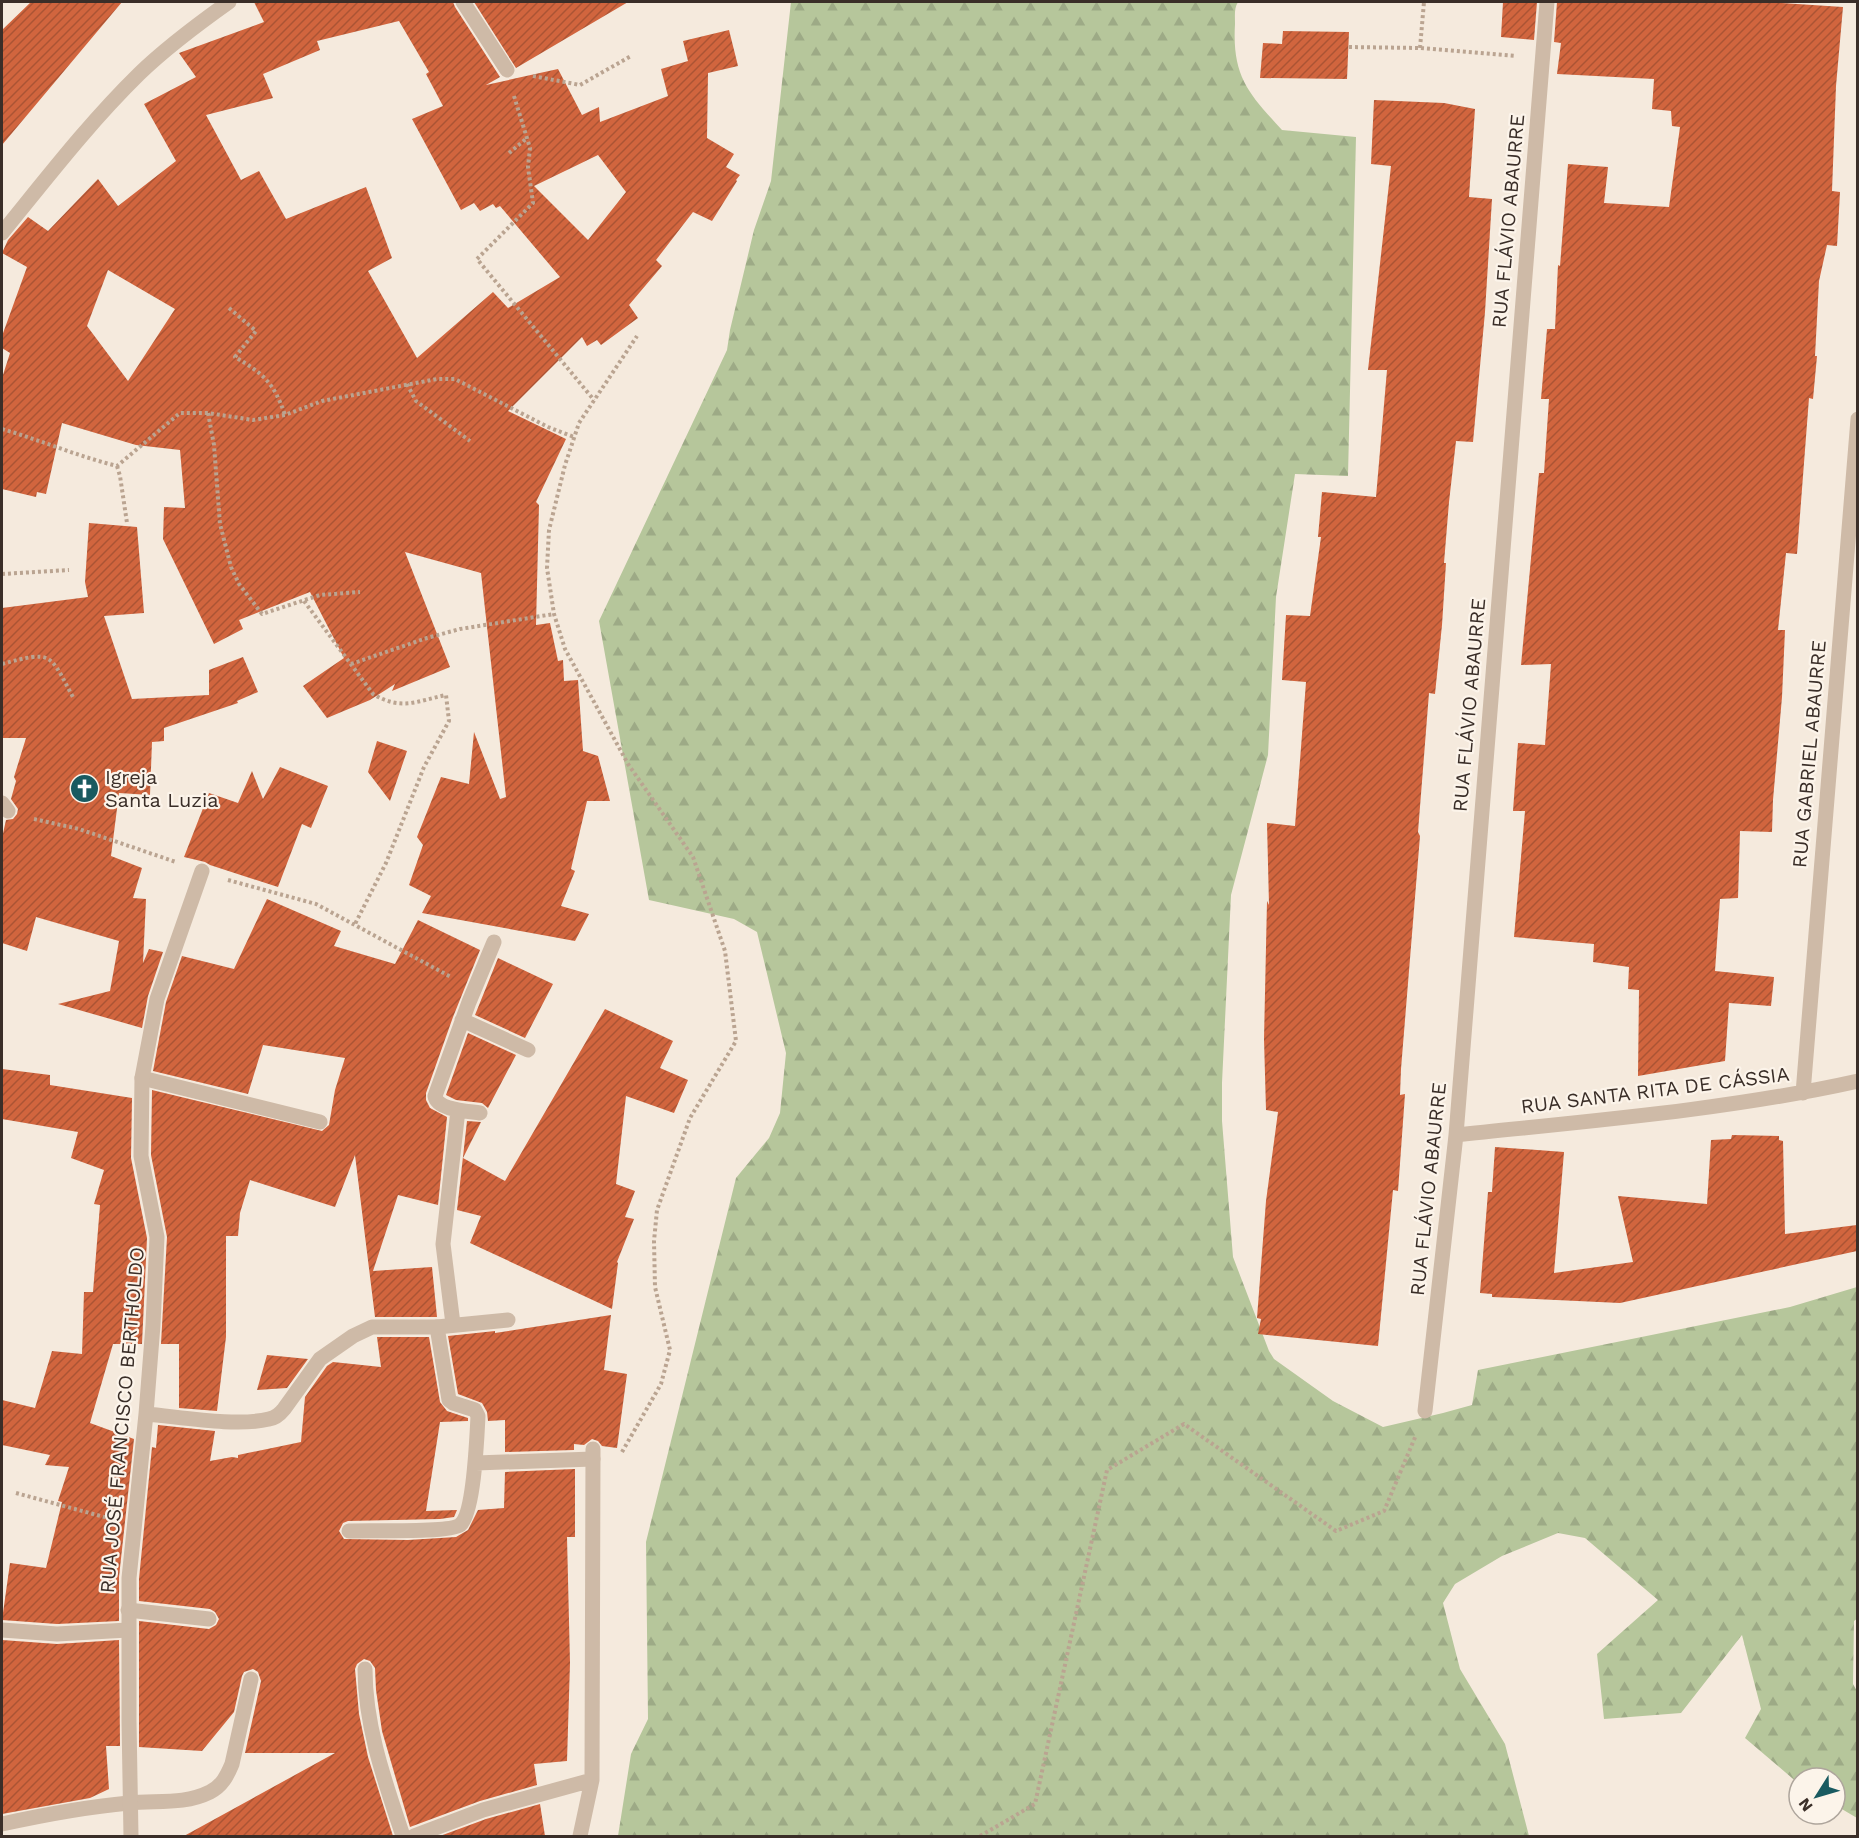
<svg xmlns="http://www.w3.org/2000/svg" width="1859" height="1838" font-family="'Work Sans',sans-serif">
<style>
.forest{fill:url(#forest-firs)}
.building{fill:url(#building-hatch);fill-rule:evenodd}
.lines{fill:none;stroke-linecap:round;stroke-linejoin:round}
.path{stroke:#baa491;stroke-width:4;stroke-dasharray:3 3;stroke-linecap:butt}
.service{stroke:#cebaa7;stroke-width:15}
.minor{stroke:#cebaa7;stroke-width:15}
.labels{text-anchor:middle;dominant-baseline:central;stroke-width:4.5;stroke-linejoin:round;paint-order:stroke}
.street-label{font-size:20px;fill:#3a2e28;stroke:#fcf4ea}
.poi-label{font-size:20px;fill:#3a2e28;stroke:#fcf4ea;text-anchor:start}
</style>
<defs>
<pattern id="forest-firs" width="22" height="20" patternUnits="userSpaceOnUse" patternTransform="scale(1.5)"><rect width="22" height="20" fill="#b6c69b"/><path d="M5 1l3.5 6h-7zM16 11l3.5 6h-7z" fill="#9daa86"/></pattern>
<pattern id="building-hatch" width="6" height="6" patternUnits="userSpaceOnUse" patternTransform="scale(1.5)"><rect width="6" height="6" fill="#d1653e"/><path d="M-1 1l2-2M0 6l6-6M5 7l2-2" fill="none" stroke="#ab5434"/></pattern>
</defs>
<rect width="100%" height="100%" fill="#f5eadd"/>
<path class="forest" d="M791,2h447c-4,6 -3,14 -3,22 -3,52 13,69 47,106l74,7 -8,339 -53,-2 -19,123 -8,158 -37,140 -9,188v38l11,136 36,94 5,8 59,42 50,26 60,-14 29,-8 6,-35 312,-63 67,-20 1,331 -4,3 -1,63 5,9 -1,125 -22,-13v-27h-36v6l-54,-46 16,-29 -19,-74 -61,78 -77,6 -7,-65 61,-54 -73,-62 -27,-5 -56,23 -47,28 -12,19 17,66 45,75 24,92h-911l13,-82 17,-35 -2,-177 90,-364 33,-40 11,-25 6,-60 -29,-121 -23,-13 -85,-19 -50,-279 128,-271 3,-20 24,-100 17,-49z"/>
<path class="building" d="M31,2h91l-120,143v-115z
M254,2h199l2,5 45,70 -14,8 72,-16 24,46 17,-8 1,15 68,-26 -7,-27 27,-8 -5,-20 46,-11 9,36 -30,7 -1,65 27,16 -8,13 14,8 -4,5 1,1 -25,40 -19,-9 -37,48 6,6 -33,39 9,13 -37,27 -4,-5 -10,6 -5,-9 -74,74 58,28 -30,63 3,3 -3,120 14,-2 8,38 5,-1 1,21 14,-1 5,71 15,5 12,45h-23l-16,68 4,2 -14,35 28,8 -14,27 -153,-28 9,-17 -22,-11 14,-40 -6,-8 24,-60 28,7 5,-52 26,67 6,-2 -25,-224 -76,-21 45,115 -58,24 3,-7 -25,16 -43,18 -24,-32 41,-28 -34,-66 -71,28 4,9 -29,15 -51,-105 1,-32 21,1 -5,-58 -44,-5 -74,-22 -16,71 -9,-2 -1,5 -34,-8v-111l8,-25 -8,-5v-12l25,-69 -25,-14 6,-13 20,-23 20,14 50,-52 20,27 58,-45 -32,-57 52,-27 -17,-24 85,-31zM399,21l30,51 -3,2 17,32 -31,13 49,91 13,-7 6,8 13,-7 3,4 4,-2 60,71 -52,31 -15,-16 -76,66 -49,-87 24,-13 -26,-71 -80,32 -27,-48 -18,9 -35,-65 67,-17 -10,-24 57,-24 -3,-9zM598,155l28,37 -38,48 -54,-54zM108,270l67,39 -47,72 -41,-55z
M474,2h154l-112,66z
M1503,2h34l-3,38 -33,-3z
M1557,2h211l75,5 -7,79 -4,105 8,1 -3,54 -10,-1 -8,36 -4,75h2l-4,43 -4,-1 -12,156 -11,-1 -8,77h7l-3,67 -9,103 -1,32 -32,-1 -2,67 -18,1 -5,72 59,6 -3,29 -42,-3 -4,58 -87,15 1,-86 -11,-1 1,-22 -36,-5 1,-18 -80,-7 11,-126h-12l5,-68 27,2 6,-81 -30,1 18,-192h5l5,-74h-8l6,-70h8l3,-64 2,1 8,-102 40,3 -4,36 65,4 11,-80 -8,-1 -1,-15 -19,-2 2,-30 -97,-5 4,-31 -7,-1z
M1283,31l66,1 -2,47 -87,-1 3,-35 19,1z
M1374,100l70,3 31,6 -6,88 23,2 -7,113 -12,130 -17,-1 -7,61 -5,61h2l-4,62 -7,69 -6,-1 -11,139 2,4 -19,233 -1,26 5,-1 -7,97 -5,-1 -15,156 -120,-12 3,-15 -4,-1 9,-117 12,-89 -12,-2 -2,-71 3,-138 2,4 -2,-82 28,3 11,-144 -24,-2 4,-65 24,1 11,-79h-3l4,-45 54,5 11,-127h-19l23,-204 -20,-2z
M89,523l48,4 7,86 -40,3 28,83 77,-4v-25l34,-13 15,35 -21,9 1,2 -74,25v13l-12,1 -2,53 -31,-2 -8,63 31,12 -9,30 13,1 -3,64 6,-14 14,3 -15,44 -6,32 -84,-24 52,-13 9,-50 -83,-24 -9,34 -25,-8v-105l4,-18 7,-1 4,-5 1,-5 -7,-10 5,-18 -2,-4 12,-39h-24v-130l86,-11 -3,-15z
M377,741l30,10 -17,50 -22,-29z
M280,767l48,19 -17,42 -9,-4 -24,63 -68,-22 -5,-3 -21,-5 25,-64 29,10 14,-32 11,28z
M267,899l74,32 -7,15 61,18 23,-44 62,30 -27,67 -27,76v7l4,8 17,9 -9,88 -40,-10 -25,76 59,-4 5,50h-62l-20,-162 -20,52 -85,-27 -10,33 -2,23h-12v101l-9,74 -38,-3v-64h-18l6,-107 -16,-82 1,-65 170,41 7,-6 6,-35 10,-32 -82,-13 -15,49 -95,-23 13,-69 16,-46 52,13z
M498,958l55,26 -28,54 -50,-23z
M605,1009l68,32 -13,27 28,12 -14,33 -48,-17 -10,88 19,7 -10,26 9,2 -17,43 1,1 -6,46 -142,-66 11,-27 -24,-6 10,-89 14,1 -18,36 42,23z
M468,1033l48,22 -28,53 -6,-5 -26,-3 -10,-5z
M2,1069l48,6v10l82,13 -1,60 16,80 -5,106h-29l-23,79 44,16 -15,138v44l-62,3 -55,-4 8,-57 36,5 16,-66 -4,-1 11,-34 -24,-2 5,-10 -48,-10v-45l33,8 17,-57 30,3 2,-62h9l7,-87 -6,-1 10,-34 -33,-12 7,-26 -76,-13z
M1732,1135l47,1v4l4,1 2,93 72,-9v26l-237,52 -128,-6v-3l-12,-1 8,-101h4l3,-45 69,5 -10,121 79,-11 -15,-66 89,8 4,-64 20,-1z
M611,1315l-7,55 23,4 -10,74 -15,-2 -4,-5 -6,-2 -8,6 -10,-1v6l-69,2v-32l-17,1 -1,-9 -5,-9 -24,-9 -10,-58 47,-5v2z
M377,1337h52l11,65 7,9 21,7v3l-28,1 -14,89 31,-1 -3,7 -14,2 -92,2 -5,2 -4,8 5,8 64,1 48,-3 12,-7 10,-20 26,-2 1,-36 70,-3v68h-8l3,126 -3,98 -33,3 3,21 -57,16 -70,26 -28,-96 -6,-41 -1,-22 -5,-7 -6,-2 -7,5 -2,5 4,45 9,43 25,79h-209l151,-83h-90l16,-72 -3,-9 -5,-3 -9,3 -2,4 -8,36 -32,39 -63,-4v-126l70,8 7,-4 3,-6 -4,-7 -5,-3 -71,-8v-22l13,-132 4,1 2,-23 57,6 -5,30 22,-4 6,1v-3l63,-13 4,-45 22,-31 6,-4 48,5z
M267,1355l41,4 -21,29 -30,2z
M2,1640l55,4 62,-4 1,106h-14l3,43 -19,9 -88,16z
M540,1804l5,32h-105l46,-17z"/>
<g class="lines">
<path class="path" d="M1349,47l71,1 96,8
M1420,48l4,-46
M533,76l47,9 51,-29
M514,96l16,52 -2,19 5,36 -56,56 117,141
M509,153l17,-14
M229,308l27,23 -21,26c29,17 39,26 50,58
M407,384l9,17 54,40
M208,413l6,32 6,79 11,43 8,17 23,30 58,-19 40,-3
M2,429c38,11 75,27 115,37l63,-53h28l45,7 32,-5 37,-14 115,-22h18l93,48 26,10
M117,466l3,10 7,47
M2,574l67,-4
M304,601l69,93c28,17 44,7 73,1l3,26 -25,46 -38,96 -32,63
M2,664c52,-14 47,-11 72,35
M351,664l76,-26 33,-9 94,-15
M34,819l45,10 97,33
M228,880l88,24 135,73
M622,1452l39,-68 9,-34 -15,-63 -1,-46 3,-31 33,-92 46,-77 -11,-90 -32,-94 -65,-93 -63,-115 -11,-35 -7,-46 2,-38 16,-65 14,-42 58,-87
M16,1493l92,25
M980,1836l55,-32 72,-334 77,-46 152,107 48,-20 32,-76"/>
<path class="service" d="M142,1078l178,44
M476,1463l117,-4
M349,1531c19,-1 100,2 111,-6 14,-11 17,-90 18,-109l-3,-6 -22,-7 -4,-3 -12,-73
M128,1610l81,9
M2,1630l55,4 71,-4
M365,1669c0,58 20,113 38,167
M2,1824c41,-9 84,-17 127,-21 27,-3 55,2 81,-11 12,-6 17,-16 22,-28l19,-85"/>
<path class="minor" d="M463,2l44,68
M2,233c44,-54 87,-110 137,-159 28,-27 59,-50 90,-72
M2,803l6,8
M462,1020l66,30
M1803,1093l55,-674
M480,1113c-12,-2 -43,-3 -45,-17l34,-94 25,-60
M1456,1135c132,-14 272,-25 402,-54
M453,1324l-10,-80 15,-134
M1425,1411l31,-276 91,-1133
M146,1414c35,3 91,13 123,5 7,-1 11,-5 15,-10l36,-50 33,-23 19,-9h65l71,-7
M131,1836l-2,-115v-143l17,-164 7,-89 4,-88 -16,-81 1,-78 15,-79 45,-128
M414,1836l69,-26 109,-30
M580,1836l12,-56 1,-331"/>
</g>
<defs>
<symbol id="church-disc" viewBox="-11 -11 22 22"><circle r="9.5" fill="#195a60" stroke="#fcf4ea"/><path d="M-1.2-6h2.4v3.5h3.3v2.4h-3.3V6h-2.4V-.1h-3.3v-2.4h3.3Z" fill="#fff"/></symbol>
</defs>
<g fill-rule="evenodd">
<use href="#church-disc" x="68" y="772" width="33" height="33"/>
</g>
<g class="labels">
<g class="street-label">
<text transform="translate(1508 221) rotate(-85)">RUA FLÁVIO ABAURRE</text>
<text transform="translate(1469 705) rotate(-85)">RUA FLÁVIO ABAURRE</text>
<text transform="translate(1809 754) rotate(-85)">RUA GABRIEL ABAURRE</text>
<text transform="translate(1655 1090) rotate(-7)">RUA SANTA RITA DE CÁSSIA</text>
<text transform="translate(1428 1189) rotate(-84)">RUA FLÁVIO ABAURRE</text>
<text transform="translate(122 1420) rotate(-85)">RUA JOSÉ FRANCISCO BERTHOLDO</text>
</g>
<g class="poi-label">
<text x="105" y="777">Igreja<tspan x="105" dy="23">Santa Luzia</tspan></text>
</g>
</g>
<rect width="1859" height="1838" fill="none" stroke="#3a2e28" stroke-width="6"/>
<g transform="translate(1817 1796) rotate(233)"><circle r="28" fill="#fcf4ea" stroke="#aea59c" stroke-width="1.5"/>
<path d="M0-4.5L10 22L0 15L-10 22Z" fill="#195a60"/>
<text y="-9" font-size="16" font-weight="bold" text-anchor="middle" fill="#3a2e28">N</text>
</g>
</svg>
